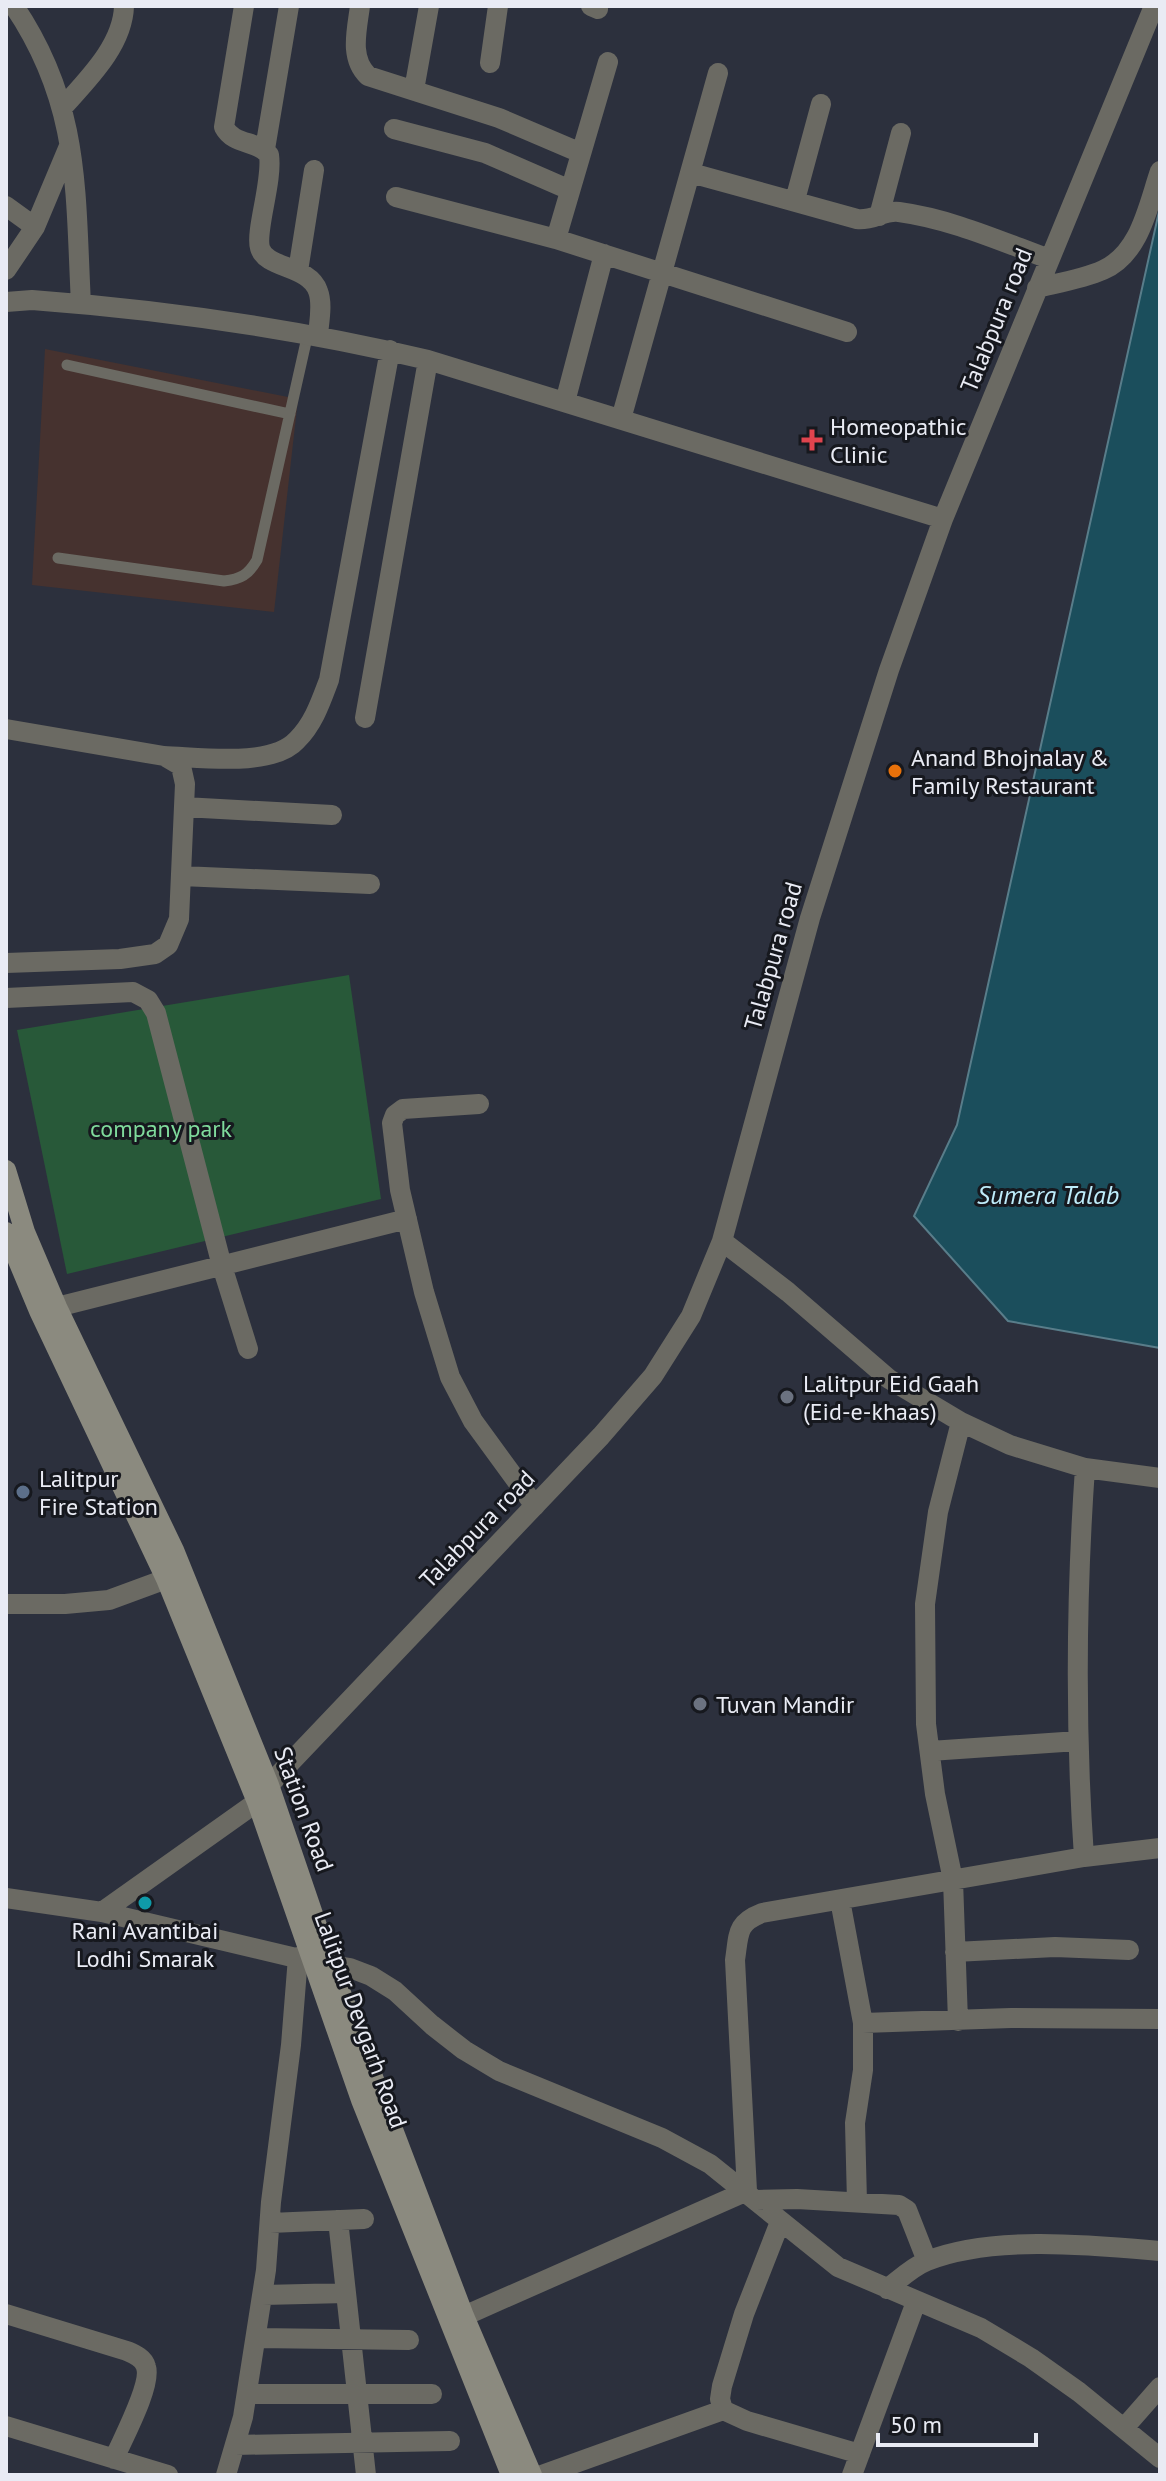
<svg xmlns="http://www.w3.org/2000/svg" width="1166" height="2481" font-family="'PT Sans',sans-serif">
<style>
.commercial{fill:#46322f}
.green{fill:#285939}
.water{fill:#1b4e5c;stroke:#597d8a;stroke-width:2}
.lines{fill:none;stroke-linecap:round;stroke-linejoin:round}
.service{stroke:#6b6a63;stroke-width:11}
.minor{stroke:#6b6a63;stroke-width:20}
.secondary{stroke:#8b8a7f;stroke-width:20}
.health-dot{fill:#e0444e;stroke:#16181e;stroke-width:3}
.food-dot{fill:#e8710a;stroke:#16181e;stroke-width:3}
.worship-dot{fill:#6b7280;stroke:#16181e;stroke-width:3}
.service-dot{fill:#5c6f8a;stroke:#16181e;stroke-width:3}
.culture-dot{fill:#0f9aa8;stroke:#16181e;stroke-width:3}
.labels{text-anchor:middle;dominant-baseline:central;stroke-width:6;stroke-linejoin:round;paint-order:stroke}
.street-label{font-size:24px;fill:#e9ebf4;stroke:#16181e}
.poi-label{font-size:24px;fill:#e9ebf4;stroke:#16181e;text-anchor:start}
.park-label{font-size:24px;fill:#7fdb9c;stroke:#16181e}
.water-label{font-size:26px;font-style:italic;fill:#beecfa;stroke:#16181e}
</style>
<rect width="100%" height="100%" fill="#2c303d"/>
<path class="commercial" d="M45,349l253,50 -24,213 -242,-27z"/>
<path class="green" d="M349,975l32,224 -314,75 -50,-244z"/>
<path class="water" d="M1160,207v1141l-152,-27 -94,-105 43,-91z"/>
<g class="lines">
<path class="service" d="M67,365l223,49
M58,558l166,23c17,-2 24,-6 33,-21l51,-227"/>
<path class="minor" d="M14,6c67,99 61,185 67,298
M244,6l-20,121c10,19 34,13 45,28 4,26 -14,76 -9,93 6,21 49,17 58,43 5,13 1,31 0,44
M360,6c-3,24 -11,52 8,70l131,42 82,35
M591,6l7,3
M490,63l8,-57
M414,90l15,-84
M63,107c25,-28 60,-62 61,-101
M394,129l91,24 85,37
M265,149l24,-143
M691,173l166,46c16,2 27,-9 42,-7 52,7 101,29 150,47
M396,197l160,42 291,93
M795,200l26,-96
M6,206l29,21
M879,216l22,-83
M556,239l52,-177
M6,270l29,-43 34,-81
M298,271l16,-101
M1037,288c21,-5 46,-9 66,-18 37,-16 45,-64 57,-99
M6,302l26,-2c134,10 266,29 396,60l515,159
M565,402l39,-148
M621,419l97,-346
M365,718l63,-358
M6,729l158,27 17,10 4,18 -6,135 -11,26 -13,9 -35,5 -114,4
M164,756c35,1 108,12 133,-16 17,-17 24,-39 32,-60l61,-330
M184,807l148,8
M181,876l189,8
M6,998l127,-6 15,8 8,13 66,253 26,83
M479,1104l-76,5 -8,6 -3,8 8,67 24,102 26,85 23,44 62,85
M722,1241l66,51 101,87 72,43 49,23 75,23 75,10
M57,1307l350,-88
M6,1604h59l44,-4 57,-21
M930,1751l148,-10
M1084,1857c-9,-130 -8,-259 1,-389
M6,1898l96,14 211,50 37,6 21,8 24,15 37,34 32,25 35,21 163,67 48,26 128,103 143,61 50,30 48,34 81,66
M840,1900l23,123v47l-8,53 2,79
M102,1912l155,-110 12,-17 332,-349 52,-60 38,-60 31,-75 88,-323 79,-248 54,-151 211,-513
M955,1952l100,-5 74,3
M958,2021l-5,-141 -18,-86 -9,-70 -1,-120 13,-92 23,-90
M863,2023l148,-5 149,1
M757,2200l40,-1 102,6 8,5 20,51
M338,2220l28,255
M780,2222l-36,92 -22,72 -2,13 3,11 24,11 113,33
M270,2223l94,-4
M887,2289c13,-10 25,-22 40,-28 65,-26 164,-16 233,-10
M263,2295l83,-2
M6,2314l121,37c7,3 17,7 19,16 6,18 -24,73 -32,92
M464,2316l283,-125 -12,-231c4,-26 1,-37 27,-47l322,-56 76,-9
M257,2338l152,2
M248,2394h184
M6,2426l162,49
M1124,2428l36,-41
M235,2445l215,-4
M226,2475l17,-58 23,-147 5,-68 20,-157 7,-88
M542,2475l181,-65
M852,2475l64,-173"/>
<path class="secondary" d="M6,1170l19,62 32,75 117,243 95,235 61,179 134,352 68,159
M6,1232l33,79 127,268 91,223 104,298 150,375"/>
</g>
<path class="health-dot" d="M808 428h8v8h8v8h-8v8h-8v-8h-8v-8h8z"/>
<circle class="food-dot" cx="895" cy="771" r="8"/>
<g class="worship-dot">
<circle cx="787" cy="1397" r="8"/>
<circle cx="700" cy="1704" r="8"/>
</g>
<circle class="service-dot" cx="23" cy="1492" r="8"/>
<circle class="culture-dot" cx="145" cy="1903" r="8"/>
<g class="labels">
<g class="street-label">
<text transform="translate(996 320) rotate(-68)">Talabpura road</text>
<text transform="translate(773 956) rotate(-74)">Talabpura road</text>
<text transform="translate(477 1529) rotate(-46)">Talabpura road</text>
<text transform="translate(304 1809) rotate(70)">Station Road</text>
<text transform="translate(361 2020) rotate(70)">Lalitpur Devgarh Road</text>
</g>
<g class="poi-label">
<text x="830" y="426">Homeopathic<tspan x="830" dy="28">Clinic</tspan></text>
<text x="911" y="757">Anand Bhojnalay &amp;<tspan x="911" dy="28">Family Restaurant</tspan></text>
<text x="803" y="1383">Lalitpur Eid Gaah<tspan x="803" dy="28">(Eid-e-khaas)</tspan></text>
<text x="39" y="1478">Lalitpur<tspan x="39" dy="28">Fire Station</tspan></text>
<text x="716" y="1704">Tuvan Mandir</text>
<text x="145" y="1930" text-anchor="middle">Rani Avantibai<tspan x="145" dy="28">Lodhi Smarak</tspan></text>
</g>
<g class="park-label">
<text x="161" y="1128">company park</text>
</g>
<g class="water-label">
<text x="1048" y="1194">Sumera Talab</text>
</g>
</g>
<rect width="1166" height="2481" fill="none" stroke="#e9ebf4" stroke-width="16"/>
<path d="M878 2433v12h158v-12" fill="none" stroke="#e9ebf4" stroke-width="4"/>
<text x="890" y="2433" font-size="24" fill="#e9ebf4" stroke="#16181e" stroke-width="6" paint-order="stroke">50 m</text>
</svg>
